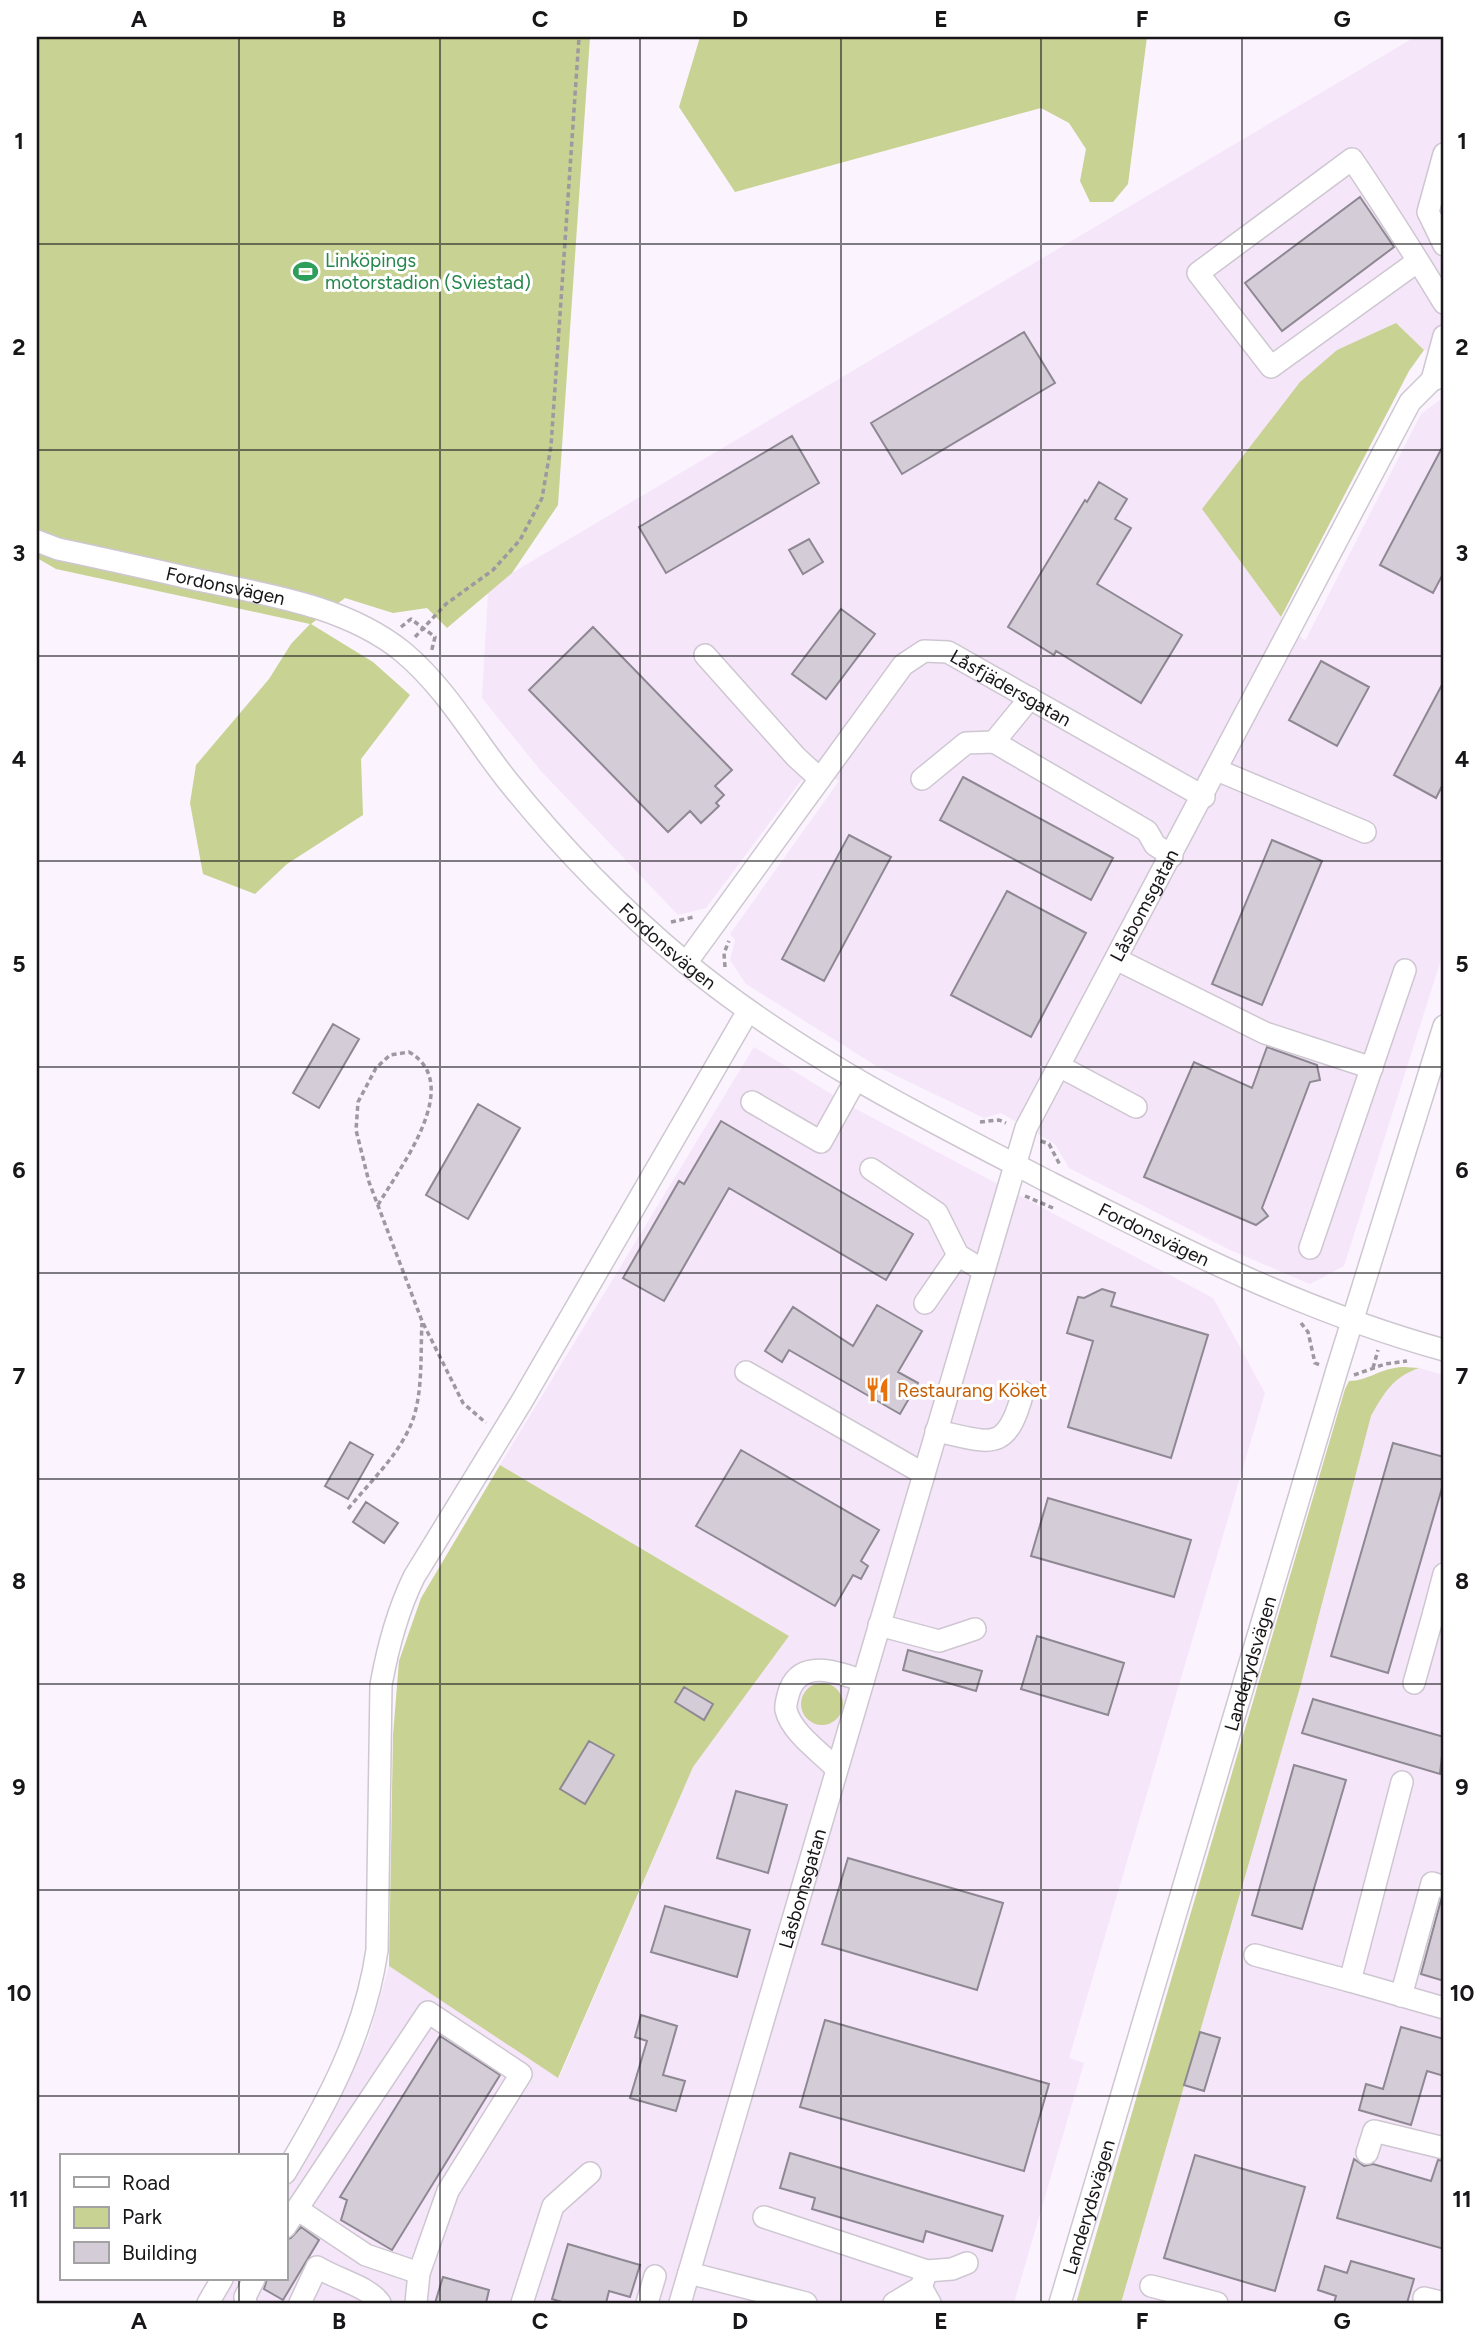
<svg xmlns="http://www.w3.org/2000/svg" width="1481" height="2340" font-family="Figtree,sans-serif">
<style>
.industrial{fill:#f5e6fa}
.green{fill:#c8d292}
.building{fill:#d4cdd8;stroke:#8e8892;stroke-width:2}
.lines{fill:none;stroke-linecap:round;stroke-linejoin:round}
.minor-casing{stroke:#cec7d1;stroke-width:24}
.path{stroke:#9e98a0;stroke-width:3.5;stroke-dasharray:5 3.5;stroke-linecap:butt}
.minor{stroke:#fff;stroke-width:21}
.grid{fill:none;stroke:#181619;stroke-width:2;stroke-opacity:0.55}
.labels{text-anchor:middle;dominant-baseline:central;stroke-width:6;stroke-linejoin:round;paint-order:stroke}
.leisure-label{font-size:19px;fill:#27864d;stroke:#fff;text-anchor:start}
.street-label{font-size:19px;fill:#181619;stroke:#fff}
.food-label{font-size:19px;fill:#c56008;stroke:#fff;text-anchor:start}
.neatline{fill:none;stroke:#181619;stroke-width:2.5}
.grid-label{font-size:23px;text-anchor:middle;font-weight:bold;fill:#181619}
</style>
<rect width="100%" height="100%" fill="#fbf3fe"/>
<path class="industrial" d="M1415,37h29v316l-20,-3 -29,-27 -193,186 79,108 24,24 116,-227 23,-17v553l-100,316 -34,18 -80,-34 -161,-82 -14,-24 -54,-31 -17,5 -106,-51 -132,-83 -16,-24 5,-20 -5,-6 109,-153 -27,-15 -106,142 -28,7 -137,-144 -59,-73 6,-105 24,-20z
M754,1047l102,62 357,189 52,95 -196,665 15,5 -70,240h-796l14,-24h53v-89l45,-75 39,-78 20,-71 170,112 134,-311 96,-131 -289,-171z
M1419,1368l25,7v928h-323l180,-619 70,-268 16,-29 16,-13z"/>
<path class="green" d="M37,37h553l-32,468 -46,68 -65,55 -20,-20 -34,5 -48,-15 -34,26 62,38 37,33 -49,64 2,56 -76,49 -32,30 -52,-20 -13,-71 6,-38 73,-86 22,-35 19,-20 -254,-55 -19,-11z
M700,37h447l-19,147 -15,18h-23l-10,-21 6,-32 -17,-26 -28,-15 -306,84 -56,-85z
M1396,323l28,27 -15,21 -128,246 -79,-108 98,-127 37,-32z
M1403,1367l16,1c-26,9 -35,25 -48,48l-70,268 -180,619h-45l269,-914 4,-8c19,0 31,-13 54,-14z
M500,1465l289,171 -96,131 -135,311 -169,-112 4,-231 6,-74 22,-63z
M801 1704a21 21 0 1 1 42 0a21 21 0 1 1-42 0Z"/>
<path class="building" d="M1360,197l34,50 -112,84 -37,-48z
M1024,332l31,51 -153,91 -31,-51z
M792,436l27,47 -153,90 -27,-46z
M1444,444v128l-11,21 -53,-28z
M1099,482l28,17 -12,20 16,9 -34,56 85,51 -41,68 -85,-52 -2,4 -46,-28 77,-127 2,2z
M809,539l14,23 -20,12 -14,-24z
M841,609l34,25 -49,65 -34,-25z
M593,627l139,143 -17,16 9,9 -8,8 3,3 -18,17 -11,-12 -22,21 -139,-142z
M1321,661l48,26 -32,59 -48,-26z
M1444,681v101l-8,16 -42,-23z
M963,777l150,81 -22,42 -151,-80z
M849,835l42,22 -67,124 -42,-22z
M1272,840l50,21 -60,144 -50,-21z
M1007,891l79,42 -55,104 -80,-42z
M333,1024l26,15 -40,69 -26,-15z
M1267,1047l50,18 3,15 -10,2 -48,126 6,8 -12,9 -112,-48 50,-115 58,26z
M478,1104l42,24 -52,91 -42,-24z
M721,1121l192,113 -27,46 -157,-92 -65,113 -41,-23 56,-97 5,3z
M1102,1289l13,4 -4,13 97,29 -37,123 -103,-31 25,-86 -26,-8 11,-36 6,1z
M877,1305l45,26 -24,41 20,11 -18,31 -111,-64 -7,12 -17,-11 28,-44 60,39z
M350,1442l23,13 -25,44 -23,-13z
M1393,1443l51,14v24l-56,192 -57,-17z
M741,1450l138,80 -18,31 7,5 -7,13 -8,-4 -18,31 -139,-80z
M1048,1498l143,42 -17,57 -143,-41z
M366,1502l32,21 -14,20 -31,-21z
M1037,1636l87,27 -16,52 -87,-26z
M908,1650l74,21 -6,20 -73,-21z
M684,1687l29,17 -9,16 -29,-18z
M1313,1699l131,38 -4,37 -138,-41z
M589,1741l25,14 -29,49 -25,-15z
M1294,1765l52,15 -44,149 -50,-14z
M736,1791l51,14 -19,68 -51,-15z
M848,1858l155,45 -26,87 -155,-46z
M1441,1900h3v81l-23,-7z
M665,1906l85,24 -13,47 -86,-25z
M641,2015l36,11 -14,49 22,6 -9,30 -46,-13 17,-57 -12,-4z
M825,2020l224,64 -25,87 -224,-64z
M1401,2027l43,12v37l-17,-5 -16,54 -52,-15 7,-26 17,5z
M1200,2032l20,6 -16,53 -20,-6z
M440,2036l60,39 -108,175 -51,-30 6,-20 -7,-3z
M790,2153l213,63 -11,35 -66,-20 -3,11 -111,-33 3,-11 -35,-10z
M1195,2155l110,32 -30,104 -111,-33z
M1354,2159l10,7 9,-2 58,17 7,-21 6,1v88l-107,-31z
M301,2227l18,13 -36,60 -19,-11 3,-10h18v-39l6,-2z
M568,2244l72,21 -10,32 -21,-6 -3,12h-41l-13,-4z
M1351,2261l63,18 -7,24h-73l2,-7 -18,-6 7,-24 22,7z
M443,2277l46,13 -3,13h-51z"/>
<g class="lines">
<defs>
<g id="minor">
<path d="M1444,154l-16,58 16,33"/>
<path d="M1418,261l-147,106 -73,-94 154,-114c32,47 62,95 92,144"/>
<path d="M1432,380l12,-44"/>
<path id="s1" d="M37,541l21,8c48,10 96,21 145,32 67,14 145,26 200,71 43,36 70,85 104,128 53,66 112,127 178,182 110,91 239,156 366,221 131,66 252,128 393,167"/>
<path d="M705,655l91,102 24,22"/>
<path d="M994,742l36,-44"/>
<path d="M1217,770l148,62"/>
<path d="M922,779l44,-36 28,-1 153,89 8,14 17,11"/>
<path d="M1116,959l149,74 107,35"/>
<path id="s2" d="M686,963l217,-298 21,-14 24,1 256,145"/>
<path d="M1059,1066l77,41"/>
<path d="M752,1102l69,40 35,-63"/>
<path d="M871,1169l66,44 21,42 26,16"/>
<path d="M1310,1248l95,-278"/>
<path d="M925,1303l33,-48"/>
<path d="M746,1372l178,102"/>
<path d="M936,1431c55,11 70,24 87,-39"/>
<path d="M1434,1612l10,-38"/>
<path d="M879,1625l60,16 36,-12"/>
<path d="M1414,1683l20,-71 10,3"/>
<path d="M836,1768c-15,-15 -45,-36 -50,-58 -1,-6 2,-15 4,-21 13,-31 50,-16 73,-8"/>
<path d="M1402,1782l-52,199 94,27"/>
<path d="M1255,1955l95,26"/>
<path d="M1401,1996l31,-113 12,4"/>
<path d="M1367,2153l7,-22 70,17"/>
<path d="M285,2173c43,-71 80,-140 92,-223l4,-265c7,-39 16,-73 33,-108l108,-176 226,-390"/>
<path d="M297,2209l69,46 53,18"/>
<path d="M764,2217l163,54 -6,16"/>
<path d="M285,2227l143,-215 93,62 -73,117 -29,82 -3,30"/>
<path d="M927,2271l25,-2 15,-6"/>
<path d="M689,2273l117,30"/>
<path d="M1151,2286l66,17"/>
<path d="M1424,2298l20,5"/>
<path d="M208,2303l14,-24"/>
<path d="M246,2303l-1,-6 9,-18"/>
<path d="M300,2303l17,-36c21,13 51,19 63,36"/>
<path d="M522,2303l31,-97 37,-33"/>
<path d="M647,2303l8,-27"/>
<path id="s3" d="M680,2303l346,-1175 384,-726 22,-22 12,-4"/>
<path d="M894,2303l27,-16 9,16"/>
<path id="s4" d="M1060,2303l277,-933 107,-344"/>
</g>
</defs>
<use href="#minor" class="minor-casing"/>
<path class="path" d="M401,627l10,-8 24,18 -4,16
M415,637l31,-33 47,-34 27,-30 22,-42 9,-52 28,-409
M671,922l23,-5
M725,967l-1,-14 5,-12
M980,1122l19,-2 7,3
M1041,1141l8,3 11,21
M1025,1196l28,12
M378,1205c22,-38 87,-121 31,-153l-19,3 -14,13 -18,34 -2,28 13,52 53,139 41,82 23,20
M1301,1323l7,9 7,31 5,2
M1373,1368l5,-18
M1354,1375l31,-11 22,-3
M348,1509c21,-26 45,-48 60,-78 16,-31 12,-74 14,-108"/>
<use href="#minor" class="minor"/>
</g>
<path class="grid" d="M239,37v2119M440,37v2266M640,37v2266M841,37v2266M1041,37v2266M1242,37v2266M37,244h1407M37,450h1407M37,656h1407M37,861h1407M37,1067h1407M37,1273h1407M37,1479h1407M37,1684h1407M37,1890h1407M37,2096h1407M239,2279v24"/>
<defs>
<symbol id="stadium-bare" viewBox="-9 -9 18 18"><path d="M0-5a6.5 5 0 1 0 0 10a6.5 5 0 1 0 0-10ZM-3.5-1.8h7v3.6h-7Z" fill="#2e9e5b" stroke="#fff" stroke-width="2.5" paint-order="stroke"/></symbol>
<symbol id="restaurant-bare" viewBox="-9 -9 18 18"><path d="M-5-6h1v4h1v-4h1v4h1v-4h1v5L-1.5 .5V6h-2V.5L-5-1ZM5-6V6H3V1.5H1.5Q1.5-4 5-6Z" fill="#e8710a" stroke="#fff" stroke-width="2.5" paint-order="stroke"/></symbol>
</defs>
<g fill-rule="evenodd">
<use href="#stadium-bare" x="288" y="254" width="35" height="35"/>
<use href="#restaurant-bare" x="860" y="1372" width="35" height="35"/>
</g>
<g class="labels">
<g class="leisure-label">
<text x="325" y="260">Linköpings<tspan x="325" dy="22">motorstadion (Sviestad)</tspan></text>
</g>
<g class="street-label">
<text stroke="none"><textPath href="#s1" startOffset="194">Fordonsvägen</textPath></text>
<text stroke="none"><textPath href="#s2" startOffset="490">Låsfjädersgatan</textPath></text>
<text stroke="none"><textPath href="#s3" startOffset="1477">Låsbomsgatan</textPath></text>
<text stroke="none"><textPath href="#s1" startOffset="782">Fordonsvägen</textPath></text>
<text stroke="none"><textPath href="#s1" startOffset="1349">Fordonsvägen</textPath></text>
<text stroke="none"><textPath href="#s4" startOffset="667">Landerydsvägen</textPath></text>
<text stroke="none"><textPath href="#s3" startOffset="432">Låsbomsgatan</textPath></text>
<text stroke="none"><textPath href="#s4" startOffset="100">Landerydsvägen</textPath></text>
</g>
<g class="food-label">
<text x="897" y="1390">Restaurang Köket</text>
</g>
</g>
<rect width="1481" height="2340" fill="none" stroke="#ffffff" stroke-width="77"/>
<rect x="60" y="2154" width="228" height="126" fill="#ffffff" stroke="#a3a2a3" stroke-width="2"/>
<rect x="74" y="2177" width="35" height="10" fill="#ffffff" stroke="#a3a2a3" stroke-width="2"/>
<text x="122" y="2190" font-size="21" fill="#181619">Road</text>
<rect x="74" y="2207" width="35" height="21" fill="#c8d292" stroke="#a3a2a3" stroke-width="2"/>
<text x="122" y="2224" font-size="21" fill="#181619">Park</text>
<rect x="74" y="2242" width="35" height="21" fill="#d4cdd8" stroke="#a3a2a3" stroke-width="2"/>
<text x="122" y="2260" font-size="21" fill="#181619">Building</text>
<rect x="38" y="38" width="1404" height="2264" class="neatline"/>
<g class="grid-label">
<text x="139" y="27">A</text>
<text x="339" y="27">B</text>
<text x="540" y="27">C</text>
<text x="740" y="27">D</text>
<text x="941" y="27">E</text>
<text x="1142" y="27">F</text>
<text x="1342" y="27">G</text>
<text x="19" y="149">1</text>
<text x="1462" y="149">1</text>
<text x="19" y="355">2</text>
<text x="1462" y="355">2</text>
<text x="19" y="561">3</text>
<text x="1462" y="561">3</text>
<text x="19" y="767">4</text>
<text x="1462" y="767">4</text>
<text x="19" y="972">5</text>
<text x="1462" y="972">5</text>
<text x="19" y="1178">6</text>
<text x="1462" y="1178">6</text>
<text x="19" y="1384">7</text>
<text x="1462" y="1384">7</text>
<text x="19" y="1589">8</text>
<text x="1462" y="1589">8</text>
<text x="19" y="1795">9</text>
<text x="1462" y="1795">9</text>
<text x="19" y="2001">10</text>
<text x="1462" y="2001">10</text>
<text x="19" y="2207">11</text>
<text x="1462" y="2207">11</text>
<text x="139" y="2329">A</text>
<text x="339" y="2329">B</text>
<text x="540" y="2329">C</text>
<text x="740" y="2329">D</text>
<text x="941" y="2329">E</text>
<text x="1142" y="2329">F</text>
<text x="1342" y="2329">G</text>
</g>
</svg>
